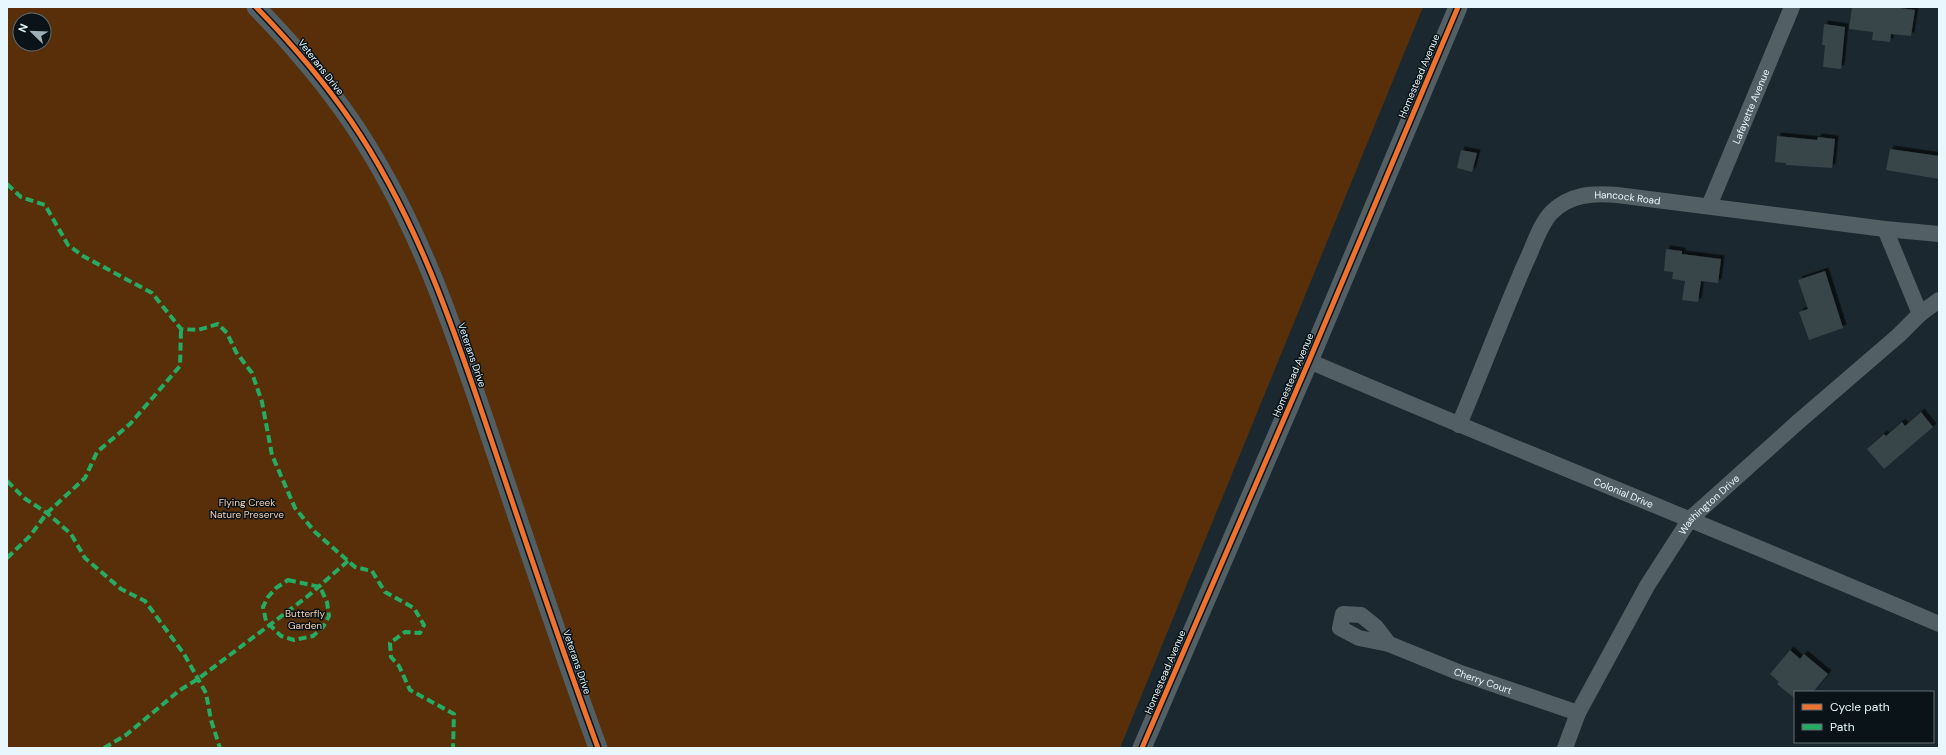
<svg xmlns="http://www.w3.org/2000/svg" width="1946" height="755" font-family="'DM Sans',sans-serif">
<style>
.green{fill:#582f08;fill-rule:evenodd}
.building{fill:#39444a;filter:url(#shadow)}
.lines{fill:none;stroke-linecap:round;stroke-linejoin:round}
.minor{stroke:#526065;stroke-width:16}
.tertiary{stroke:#526065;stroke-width:19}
.quiet{stroke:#26ab63;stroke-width:4;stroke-dasharray:8 4;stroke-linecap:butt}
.cycleway-casing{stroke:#091318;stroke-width:8}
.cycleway{stroke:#ef722f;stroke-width:5}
.labels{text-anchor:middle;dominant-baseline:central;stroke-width:3;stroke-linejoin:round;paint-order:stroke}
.street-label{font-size:10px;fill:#e8f7fe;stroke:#091318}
.park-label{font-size:10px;fill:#f7ceb3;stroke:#091318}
</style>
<defs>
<filter id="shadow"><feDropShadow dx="3.5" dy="-3.5" stdDeviation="0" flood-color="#0009"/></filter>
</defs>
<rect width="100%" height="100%" fill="#1b282f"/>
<path class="green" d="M7,7h1416l-303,741h-1113zM20,20h24v24h-24z"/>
<path class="building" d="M1852,7h40l23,3 -4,26 -20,-2 -1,8 -18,-2 1,-8 -24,-3z
M1824,24l21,3 -4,42 -18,-2 2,-22h-3z
M1777,136l40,4 1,-3 17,2 -3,29 -46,-3v-2l-11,-1z
M1890,149l49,7v23l-53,-9z
M1461,150l16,3 -5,19 -15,-4z
M1666,249l16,2v3l39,5 -3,24 -17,-2 -3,21 -16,-2 3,-19 -13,-2 1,-7 -9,-1z
M1825,271l18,57 -34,12 -10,-28 9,-3 -10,-29z
M1921,412l12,15 -49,42 -17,-20 17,-15 2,2 16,-14 3,4z
M1790,650l10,9 4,-5 24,20 -15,18h-18l-2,5 -16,-13 2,-2 -9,-8z"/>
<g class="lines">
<g class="minor">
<path id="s1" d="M1709,206l83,-199"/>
<path d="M1885,229l35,85"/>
<path id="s2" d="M1309,361c209,90 421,173 630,263"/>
<path id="s3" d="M1459,425c22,-53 43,-108 66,-161 8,-16 14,-38 26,-51 18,-19 42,-20 66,-18l268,34 54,5"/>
<path d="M1343,614l18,1 15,12 13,17 -30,-6 -19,-10z"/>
<path id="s4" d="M1389,644l69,28 120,41"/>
<path id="s5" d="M1565,748l13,-35 69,-127 43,-67 108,-97 101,-87 21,-21 19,-14"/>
</g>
<path class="tertiary" d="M256,7c35,36 67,73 95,114 66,97 103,208 140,318 35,103 69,206 107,309
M1142,748l167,-387 149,-354"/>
<path class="quiet" d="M7,184l14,13 24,8 23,40 15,11 69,37 29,36 17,1 20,-6 9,9 9,19 16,21 10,29 10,53 23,53 20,24 40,35 17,4 13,21 29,16 10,17 -4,8 -15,-1 -15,11 1,14 8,9 11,24 44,24 -1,34
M7,481l17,17 23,15 24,21 14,24 36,31 24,12 39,53 22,39 5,27 9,28
M7,558l23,-22 17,-23 38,-35 12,-26 33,-28 50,-58 1,-37
M288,580l32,7 7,15 2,14 -6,11 -10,9 -19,4 -13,-4 -15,-15 -3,-14 5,-10 8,-9z
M104,748l22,-13 54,-45 18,-11 110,-83 40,-35"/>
<defs>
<path id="cycleway" d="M256,7c35,36 67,73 95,114 66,97 103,208 140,318 35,103 69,206 107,309
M1142,748l167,-387 149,-354"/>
</defs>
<use href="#cycleway" class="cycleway-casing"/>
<use href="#cycleway" class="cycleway"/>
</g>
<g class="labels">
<g class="street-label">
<text transform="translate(321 67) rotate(52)">Veterans Drive</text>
<text transform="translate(1419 76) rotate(-67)">Homestead Avenue</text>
<text stroke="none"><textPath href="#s1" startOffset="108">Lafayette Avenue</textPath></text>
<text stroke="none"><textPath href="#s3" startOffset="313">Hancock Road</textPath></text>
<text transform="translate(472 355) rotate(71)">Veterans Drive</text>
<text transform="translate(1293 375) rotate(-67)">Homestead Avenue</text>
<text stroke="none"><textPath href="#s2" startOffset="341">Colonial Drive</textPath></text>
<text stroke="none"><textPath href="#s5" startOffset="285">Washington Drive</textPath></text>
<text transform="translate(577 662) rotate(71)">Veterans Drive</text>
<text transform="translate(1165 672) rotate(-67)">Homestead Avenue</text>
<text stroke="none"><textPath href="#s4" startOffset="101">Cherry Court</textPath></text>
</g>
<g class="park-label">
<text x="247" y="502">Flying Creek<tspan x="247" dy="12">Nature Preserve</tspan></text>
<text x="305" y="613">Butterfly<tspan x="305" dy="12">Garden</tspan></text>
</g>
</g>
<rect width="1946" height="755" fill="none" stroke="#e8f7fe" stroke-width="16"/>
<rect x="1794" y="691" width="140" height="52" fill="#091318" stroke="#626e74"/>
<rect x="1802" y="704" width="20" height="6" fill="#ef722f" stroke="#626e74"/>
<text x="1830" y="711" font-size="12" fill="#e8f7fe">Cycle path</text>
<rect x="1802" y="724" width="20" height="6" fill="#26ab63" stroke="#626e74"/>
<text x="1830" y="731" font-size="12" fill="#e8f7fe">Path</text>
<g transform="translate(32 32) rotate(293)"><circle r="19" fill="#091318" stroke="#626e74"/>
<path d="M0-3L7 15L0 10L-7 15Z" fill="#a0afb6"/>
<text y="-6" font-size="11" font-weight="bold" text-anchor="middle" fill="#e8f7fe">N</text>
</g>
</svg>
